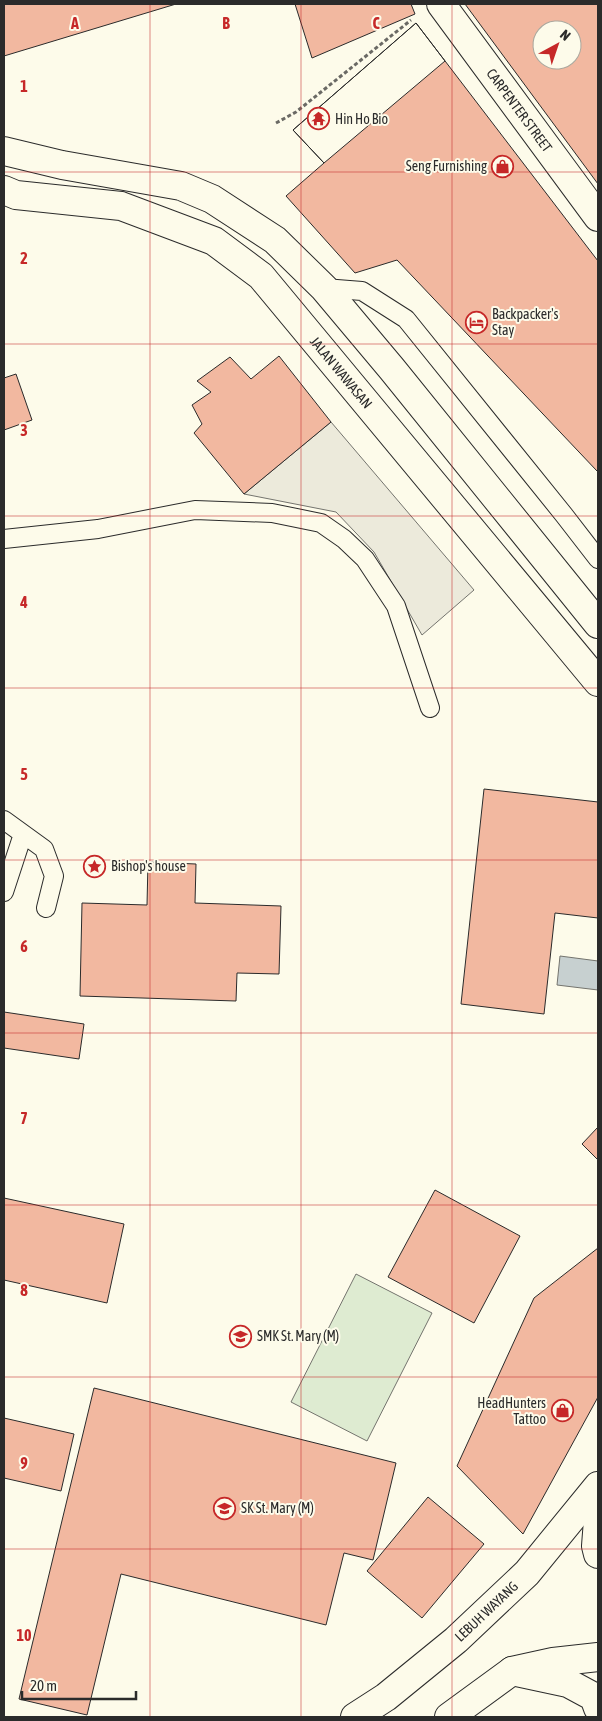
<svg xmlns="http://www.w3.org/2000/svg" width="602" height="1721" font-family="'Asap Condensed',sans-serif">
<style>
.green{fill:#deebd1;stroke:#74746e}
.parking{fill:#eceadb;stroke:#74746e}
.water{fill:#c7d0d0;stroke:#74746e}
.building{fill:#f2b8a0;stroke:#2b2b2b;fill-rule:evenodd}
.lines{fill:none;stroke-linecap:round;stroke-linejoin:round}
.lane-casing{stroke:#2b2b2b;stroke-width:20}
.street-casing{stroke:#2b2b2b;stroke-width:30}
.secondary-casing{stroke:#2b2b2b;stroke-width:30}
.path{stroke:#6a6964;stroke-width:3;stroke-dasharray:4 2.5;stroke-linecap:butt}
.lane{stroke:#fdfbea;stroke-width:18}
.street{stroke:#fdfbea;stroke-width:28}
.secondary{stroke:#fdfbea;stroke-width:28}
.grid{fill:none;stroke:#c62828;stroke-width:1;stroke-opacity:0.55}
.labels{text-anchor:middle;dominant-baseline:central;stroke-width:4;stroke-linejoin:round;paint-order:stroke}
.street-label{font-size:14px;fill:#2b2b2b;stroke:#fdfbea}
.poi-label{font-size:14px;fill:#2b2b2b;stroke:#fdfbea;text-anchor:start}
.grid-label{font-size:16px;text-anchor:middle;font-weight:bold;fill:#c62828;stroke:#fdfbea;stroke-width:4;stroke-linejoin:round;paint-order:stroke}
</style>
<rect width="100%" height="100%" fill="#fdfbea"/>
<path class="green" d="M356,1274l76,39 -65,128 -76,-39z"/>
<path class="parking" d="M331,422l143,168 -52,45 -48,-83 -38,-40 -92,-18z"/>
<path class="water" d="M560,956l38,5v29l-41,-5z"/>
<path class="building" d="M4,4h172l-172,52z
M295,4h116l4,10 -103,44z
M465,4h133v180zM542,30h30v30h-30z
M416,23l182,238v209l-1,1 -200,-211 -42,13 -69,-77 38,-33 -31,-33z
M416,23l29,38 -121,102 -31,-33z
M279,356l52,66 -87,72 -50,-61 8,-9 -10,-19 19,-13 -14,-11 33,-24 21,22z
M16,374l16,46 -28,10v-52z
M484,789l114,13v116l-43,-5 -11,101 -83,-10z
M148,862l48,2 -1,39 86,3 -2,68 -42,-1 -1,28 -156,-5 2,-93 65,2z
M4,1012l80,12 -5,35 -75,-11z
M598,1127v33l-16,-16z
M435,1190l85,46 -46,87 -86,-46z
M4,1198l120,26 -17,79 -103,-23z
M598,1248v149l-75,137 -66,-68 77,-168z
M94,1388l302,75 -23,97 -29,-7 -18,72 -205,-51 -34,141 -68,-16z
M4,1418l70,16 -13,57 -57,-13z
M428,1497l56,47 -62,74 -55,-47z"/>
<g class="lines">
<defs>
<path id="lane" d="M324,288l38,3 44,28 158,196 34,44
M4,539l94,-10 97,-19 77,3 49,10 23,16 21,20 31,47 34,102
M4,820l40,29 10,27 -8,32
M4,892l19,-58"/>
<g id="street">
<path id="s1" d="M441,4l157,213"/>
<path d="M512,1671l56,12 26,14 4,11"/>
</g>
<g id="secondary">
<path d="M4,151l58,14 119,21 31,13 63,41 49,48 68,81 206,255"/>
<path id="s2" d="M4,190l12,5 105,11 93,35 47,35 337,406"/>
<path d="M598,1520l-2,26 2,8"/>
<path id="s3" d="M355,1717l31,-20 70,-57 71,-67 71,-87"/>
<path d="M449,1717l63,-46 41,-9 45,-5"/>
</g>
</defs>
<use href="#lane" class="lane-casing"/>
<use href="#street" class="street-casing"/>
<use href="#secondary" class="secondary-casing"/>
<path class="path" d="M276,123l20,-11 115,-92"/>
<use href="#lane" class="lane"/>
<use href="#street" class="street"/>
<use href="#secondary" class="secondary"/>
</g>
<path class="grid" d="M150,4v1713M301,4v1713M452,4v1713M4,172h594M4,344h594M4,516h594M4,688h594M4,860h594M4,1033h594M4,1205h594M4,1377h594M4,1549h594"/>
<defs>
<symbol id="temple-ring" viewBox="-11 -11 22 22"><circle r="9.5" fill="#fdfbea" stroke="#c62828" stroke-width="1.5"/><path d="M0-6L5-2H3V0L6.5 2.5H4V6H1.5V3h-3V6H-4V2.5H-6.5L-3 0V-2H-5Z" fill="#c62828"/></symbol>
<symbol id="shop-ring" viewBox="-11 -11 22 22"><circle r="9.5" fill="#fdfbea" stroke="#c62828" stroke-width="1.5"/><path d="M-5-2.5h2.3a2.7 3.5 0 0 1 5.4 0H5L5.5 6h-11ZM-1.5-2.5h3a1.5 2.3 0 0 0-3 0Z" fill="#c62828"/></symbol>
<symbol id="hotel-ring" viewBox="-11 -11 22 22"><circle r="9.5" fill="#fdfbea" stroke="#c62828" stroke-width="1.5"/><path d="M-6-4.5h1.5V1H6V5H4.5V3h-9V5H-6ZM-4 0a1.8 1.8 0 1 1 3.6 0ZM.5 0V-2.5h3Q6-2.5 6 0Z" fill="#c62828"/></symbol>
<symbol id="sight-ring" viewBox="-11 -11 22 22"><circle r="9.5" fill="#fdfbea" stroke="#c62828" stroke-width="1.5"/><path d="M0-6L1.8-2.2L6-1.7L2.9 1.2L3.7 5.4L0 3.3L-3.7 5.4L-2.9 1.2L-6-1.7L-1.8-2.2Z" fill="#c62828"/></symbol>
<symbol id="school-ring" viewBox="-11 -11 22 22"><circle r="9.5" fill="#fdfbea" stroke="#c62828" stroke-width="1.5"/><path d="M0-5L7-2L0 1L-7-2ZM-4 1L0 2.5L4 1V4Q0 6-4 4Z" fill="#c62828"/></symbol>
</defs>
<g fill-rule="evenodd">
<use href="#temple-ring" x="306" y="106" width="25" height="25"/>
<use href="#shop-ring" x="490" y="154" width="25" height="25"/>
<use href="#hotel-ring" x="464" y="310" width="25" height="25"/>
<use href="#sight-ring" x="82" y="854" width="25" height="25"/>
<use href="#school-ring" x="228" y="1324" width="25" height="25"/>
<use href="#shop-ring" x="550" y="1398" width="25" height="25"/>
<use href="#school-ring" x="212" y="1496" width="25" height="25"/>
</g>
<g class="labels">
<g class="street-label">
<text stroke="none"><textPath href="#s1" startOffset="132">CARPENTER STREET</textPath></text>
<text stroke="none"><textPath href="#s2" startOffset="402">JALAN WAWASAN</textPath></text>
<text stroke="none"><textPath href="#s3" startOffset="169">LEBUH WAYANG</textPath></text>
</g>
<g class="poi-label">
<text x="335" y="119">Hin Ho Bio</text>
<text x="487" y="166" text-anchor="end">Seng Furnishing</text>
<text x="492" y="314">Backpacker's<tspan x="492" dy="16">Stay</tspan></text>
<text x="111" y="866">Bishop's house</text>
<text x="257" y="1336">SMK St. Mary (M)</text>
<text x="546" y="1403" text-anchor="end">HeadHunters<tspan x="546" dy="16">Tattoo</tspan></text>
<text x="241" y="1508">SK St. Mary (M)</text>
</g>
</g>
<g class="grid-label">
<text x="75" y="29">A</text>
<text x="226" y="29">B</text>
<text x="376" y="29">C</text>
<text x="24" y="92">1</text>
<text x="24" y="264">2</text>
<text x="24" y="436">3</text>
<text x="24" y="608">4</text>
<text x="24" y="780">5</text>
<text x="24" y="952">6</text>
<text x="24" y="1124">7</text>
<text x="24" y="1296">8</text>
<text x="24" y="1469">9</text>
<text x="24" y="1641">10</text>
</g>
<rect width="602" height="1721" fill="none" stroke="#2b2b2b" stroke-width="10"/>
<g transform="translate(557 45) rotate(40)"><circle r="24" fill="#fdfbea" stroke="#a9a89e"/>
<path d="M0-4L9 19L0 12L-9 19Z" fill="#c62828"/>
<text y="-8" font-size="14" font-weight="bold" text-anchor="middle" fill="#2b2b2b">N</text>
</g>
<path d="M22 1691v8h114v-8" fill="none" stroke="#2b2b2b" stroke-width="2.5"/>
<text x="30" y="1691" font-size="15" fill="#2b2b2b" stroke="#fdfbea" stroke-width="4" paint-order="stroke">20 m</text>
</svg>
